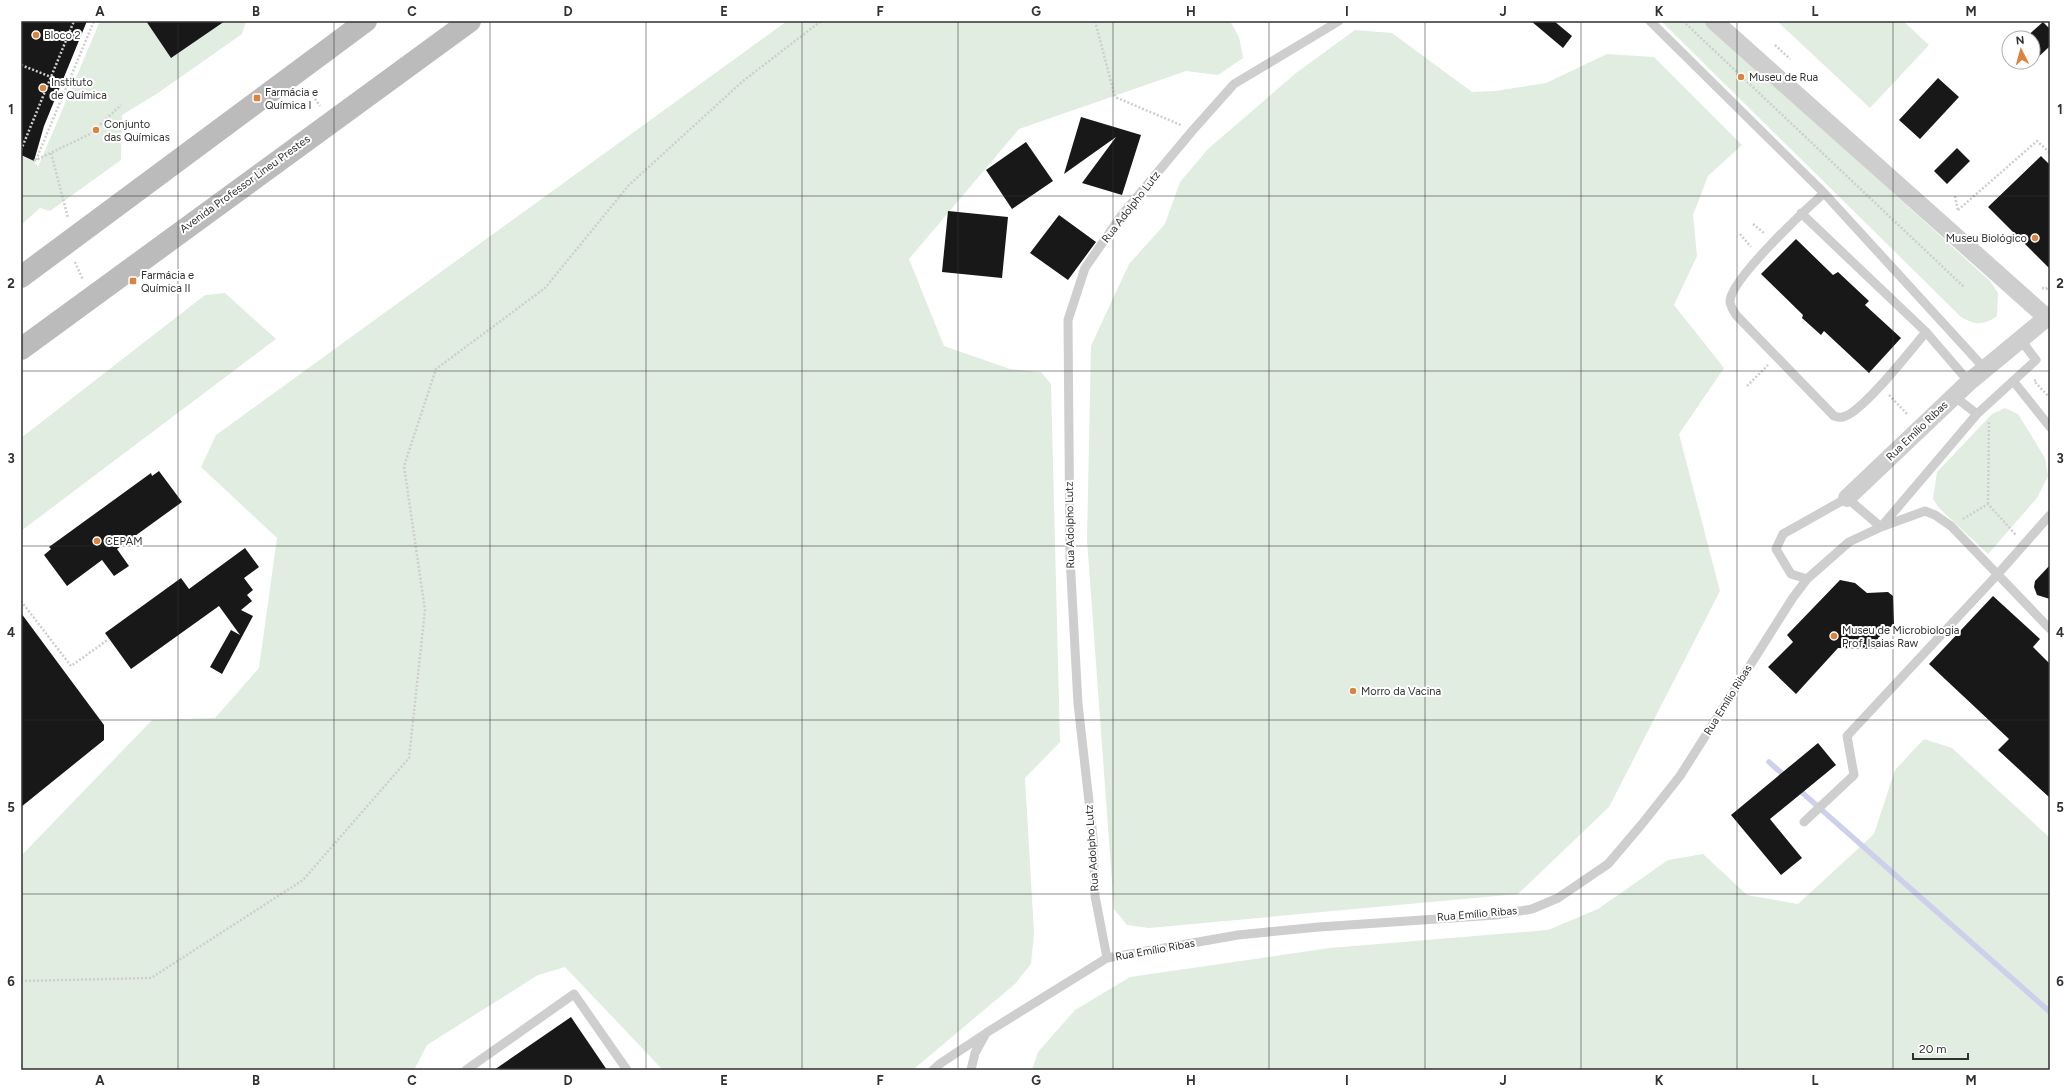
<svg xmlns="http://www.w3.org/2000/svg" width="2071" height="1091" font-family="Figtree,sans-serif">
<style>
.green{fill:#e0ede0}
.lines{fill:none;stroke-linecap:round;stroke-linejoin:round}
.stream{stroke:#ced0eb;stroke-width:5.5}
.building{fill:#181818}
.path{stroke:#cecece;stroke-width:2.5;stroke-dasharray:2 2;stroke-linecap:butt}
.service{stroke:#cecece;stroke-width:9}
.minor{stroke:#cecece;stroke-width:18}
.secondary{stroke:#bbb;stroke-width:22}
.grid{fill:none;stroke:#313131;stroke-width:1;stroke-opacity:0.55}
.poi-dot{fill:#db843f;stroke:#fff;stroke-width:1.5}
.labels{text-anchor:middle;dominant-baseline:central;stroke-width:4;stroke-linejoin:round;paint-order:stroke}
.poi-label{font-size:11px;fill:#313131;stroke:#fff;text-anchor:start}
.street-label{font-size:11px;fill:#313131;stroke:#fff}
.neatline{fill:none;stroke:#313131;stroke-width:1.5}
.grid-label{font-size:13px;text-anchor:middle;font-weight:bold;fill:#313131}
</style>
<rect width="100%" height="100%" fill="#fff"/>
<path class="green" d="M100,21h146l-4,13 -84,59 -36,22 -1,45 -71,51 -10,-3 -19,17v-69l13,5 4,6z
M787,21h443l9,16 4,21 -25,17 -32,-4 -167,58 -110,130 35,87 66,23 31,3 10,12 9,358 -35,36 9,155 -3,31 -16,20 -100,84 -6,2h-246l-98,-103 -27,8 -111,70 -13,25h-393v-214l131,-136 63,-2 44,-50 18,-130 -76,-71 15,-32z
M1661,21h43l286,260 8,12 -1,23c-14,10 -24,9 -37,0z
M1777,21h126l26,24 -59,63z
M1355,30l37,3 80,59 23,-1 51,-8 61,-29 47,3 88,88 -34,31 -15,39 4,41 -23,49 50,63 -45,66 41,157 -111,216 -91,87 -369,34 -22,-3 -13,-16 -27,-369 4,-194 38,-82 36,-40 15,-42 28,-33 88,-76z
M225,293l51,46 -255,192v-93l184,-143z
M2005,408l13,6 27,44 3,18 -11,22 -49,56 -49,-46 -6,-9 4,-27 55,-58z
M1924,739l28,9 98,90v232h-1018l6,-18 37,-42 55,-33 200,-29 218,-18 50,-21 70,-49 35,-6 44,41 51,9 76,-70 21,-64z"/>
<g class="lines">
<path class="stream" d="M1769,762l18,16
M1797,788l253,224"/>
</g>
<path class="building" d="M21,21h66l-43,105 -10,35 -13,-6z
M146,21h79l-54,37z
M1531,21h23l18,15 -9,12z
M2043,22l7,7v17l-17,16v-24h-8z
M1938,78l21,19 -39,42 -21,-19z
M1081,117l60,18 -19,60 -40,-12 34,-46 -52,37z
M1026,142l27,39 -41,28 -26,-39z
M1957,148l13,13 -23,23 -13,-13z
M2041,156l9,9v104l-62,-62z
M948,211l60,6 -6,61 -60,-6z
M1059,215l37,27 -28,38 -38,-27z
M1796,239l37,36 5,-3 31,29 -4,4 36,33 -32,35 -45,-42 -3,4 -19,-17 1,-3 -42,-41z
M159,471l23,31 -65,47 12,17 -15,10 -12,-16 -35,26 -23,-31 7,-6 -2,-2 102,-74 1,3z
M245,548l14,19 -15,11 9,12 -6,5 5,6 -11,9 12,6 -31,58 -12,-7 21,-37 9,5 -21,-29 -88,63 -26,-36 76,-55 8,11z
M2050,565v34l-13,-4 -3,-8 1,-6z
M1840,580l15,3 12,10 21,-1 5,4 1,28 -16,14 -1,11 -39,-1 -42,46 -28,-27 25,-25 -6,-7z
M1993,596l47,43 -7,8 17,17v134l-52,-48 11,-11 -80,-75z
M21,613l83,112v15l-83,67z
M1818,743l18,22 -66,54 32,39 -21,17 -50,-60z
M571,1017l36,53h-113z"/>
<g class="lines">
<path class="path" d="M1095,21l20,76 66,28
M1683,21l281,266
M1775,45l15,14
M21,65l30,12
M308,89l12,17
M21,150l53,-129
M51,153l17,65
M36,160l58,-139
M34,161l56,-27 31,-29
M1955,196l3,15
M1958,210l79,-69 13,12
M1753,224l11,9
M1740,234l11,13
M75,262l8,18
M2042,288l4,1 4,-4
M2036,380l-2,1 16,17
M1747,386l21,-21
M1889,395l19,20
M1988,504l1,-83
M1963,519l25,-15 28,31
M21,601l50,65 38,-27
M21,981l130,-3 152,-98 106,-122 16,-148 -21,-144 32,-97 109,-81 84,-103 114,-104 78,-60"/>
<path class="service" d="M1650,21l174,172 161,176
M1824,193c-18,16 -93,86 -94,108 0,5 3,9 6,14l98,101c3,1 6,2 9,1 19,-4 68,-67 83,-85
M1801,213l125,119 43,50
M2020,339l16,21 -59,54 -96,113 -32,15 -42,37 -16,-5 -15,-25 7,-15 64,-36 34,29 44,-16 10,4 16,11 99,103
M2014,382l36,45
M1954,396l23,18
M1804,822l50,-47 -7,-39 150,-161 53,-60
M1107,958l131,-23 81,-8 177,-12 36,-6 26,-11 50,-34 34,-40 38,-48 112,-177 15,-20
M466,1070l108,-76 53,76
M933,1070l8,-7 44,-29
M971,1070l4,-17 11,-20 121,-75 -12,-62 -2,-59 -15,-133 -8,-147 -2,-237 17,-52 36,-52 72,-86 41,-46 105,-63"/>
<path class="minor" d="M1714,21l332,296
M1847,498l122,-116 81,-67"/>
<path class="secondary" d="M21,277l345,-256
M21,349l449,-328"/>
</g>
<path class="grid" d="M178,21v1049M334,21v1049M490,21v1049M646,21v1049M802,21v1049M958,21v1049M1113,21v1049M1269,21v1049M1425,21v1049M1581,21v1049M1737,21v1049M1893,21v1049M21,196h2029M21,371h2029M21,546h2029M21,720h2029M21,894h2029"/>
<g class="poi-dot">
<circle cx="36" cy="35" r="4"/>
<circle cx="1741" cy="77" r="4"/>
<circle cx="43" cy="88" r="4"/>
<rect x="253" y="94" width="8" height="8" rx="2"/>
<circle cx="96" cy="130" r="4"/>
<circle cx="2035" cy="238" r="4"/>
<rect x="129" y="277" width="8" height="8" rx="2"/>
<circle cx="97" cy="541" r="4"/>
<circle cx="1834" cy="636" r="4"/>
<circle cx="1353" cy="691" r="4"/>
</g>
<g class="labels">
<g class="poi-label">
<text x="44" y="35">Bloco 2</text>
<text x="1749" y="77">Museu de Rua</text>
<text x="51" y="82">Instituto<tspan x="51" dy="13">de Química</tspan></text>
<text x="265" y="92">Farmácia e<tspan x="265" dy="13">Química I</tspan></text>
<text x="104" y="124">Conjunto<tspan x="104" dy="13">das Químicas</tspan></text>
<text x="2027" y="238" text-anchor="end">Museu Biológico</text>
<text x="141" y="275">Farmácia e<tspan x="141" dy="13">Química II</tspan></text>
<text x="105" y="541">CEPAM</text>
<text x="1842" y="630">Museu de Microbiologia<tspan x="1842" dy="13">Prof. Isaias Raw</tspan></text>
<text x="1361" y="691">Morro da Vacina</text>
</g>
<g class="street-label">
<text transform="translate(245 184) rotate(-36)">Avenida Professor Lineu Prestes</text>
<text transform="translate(1131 207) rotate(-52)">Rua Adolpho Lutz</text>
<text transform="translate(1917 431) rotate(-44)">Rua Emílio Ribas</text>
<text transform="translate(1070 525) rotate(-91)">Rua Adolpho Lutz</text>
<text transform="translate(1728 700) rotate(-58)">Rua Emílio Ribas</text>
<text transform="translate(1092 848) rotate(-94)">Rua Adolpho Lutz</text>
<text transform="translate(1477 914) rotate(-5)">Rua Emílio Ribas</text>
<text transform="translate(1155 950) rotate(-10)">Rua Emílio Ribas</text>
</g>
</g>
<rect width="2071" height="1091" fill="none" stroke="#ffffff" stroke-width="44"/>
<g transform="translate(2021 50) rotate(354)"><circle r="19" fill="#ffffff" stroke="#adadad"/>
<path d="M0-3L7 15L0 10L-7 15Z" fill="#db843f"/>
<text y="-6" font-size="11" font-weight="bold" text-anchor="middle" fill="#313131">N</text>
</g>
<path d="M1913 1053v6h55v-6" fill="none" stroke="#313131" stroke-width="2"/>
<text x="1919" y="1053" font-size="12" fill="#313131" stroke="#ffffff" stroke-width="3" paint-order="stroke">20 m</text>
<rect x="22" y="22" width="2027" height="1047" class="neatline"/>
<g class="grid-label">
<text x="100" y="16">A</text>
<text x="256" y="16">B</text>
<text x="412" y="16">C</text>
<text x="568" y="16">D</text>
<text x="724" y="16">E</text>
<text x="880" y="16">F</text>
<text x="1036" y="16">G</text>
<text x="1191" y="16">H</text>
<text x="1347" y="16">I</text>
<text x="1503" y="16">J</text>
<text x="1659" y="16">K</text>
<text x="1815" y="16">L</text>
<text x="1971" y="16">M</text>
<text x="11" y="114">1</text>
<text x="2060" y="114">1</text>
<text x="11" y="288">2</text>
<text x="2060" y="288">2</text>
<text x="11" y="463">3</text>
<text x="2060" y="463">3</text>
<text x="11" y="637">4</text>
<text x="2060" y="637">4</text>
<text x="11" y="812">5</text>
<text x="2060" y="812">5</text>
<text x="11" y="986">6</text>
<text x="2060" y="986">6</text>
<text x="100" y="1085">A</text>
<text x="256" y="1085">B</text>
<text x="412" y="1085">C</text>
<text x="568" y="1085">D</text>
<text x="724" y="1085">E</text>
<text x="880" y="1085">F</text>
<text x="1036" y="1085">G</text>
<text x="1191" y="1085">H</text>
<text x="1347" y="1085">I</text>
<text x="1503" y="1085">J</text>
<text x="1659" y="1085">K</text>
<text x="1815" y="1085">L</text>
<text x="1971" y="1085">M</text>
</g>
</svg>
